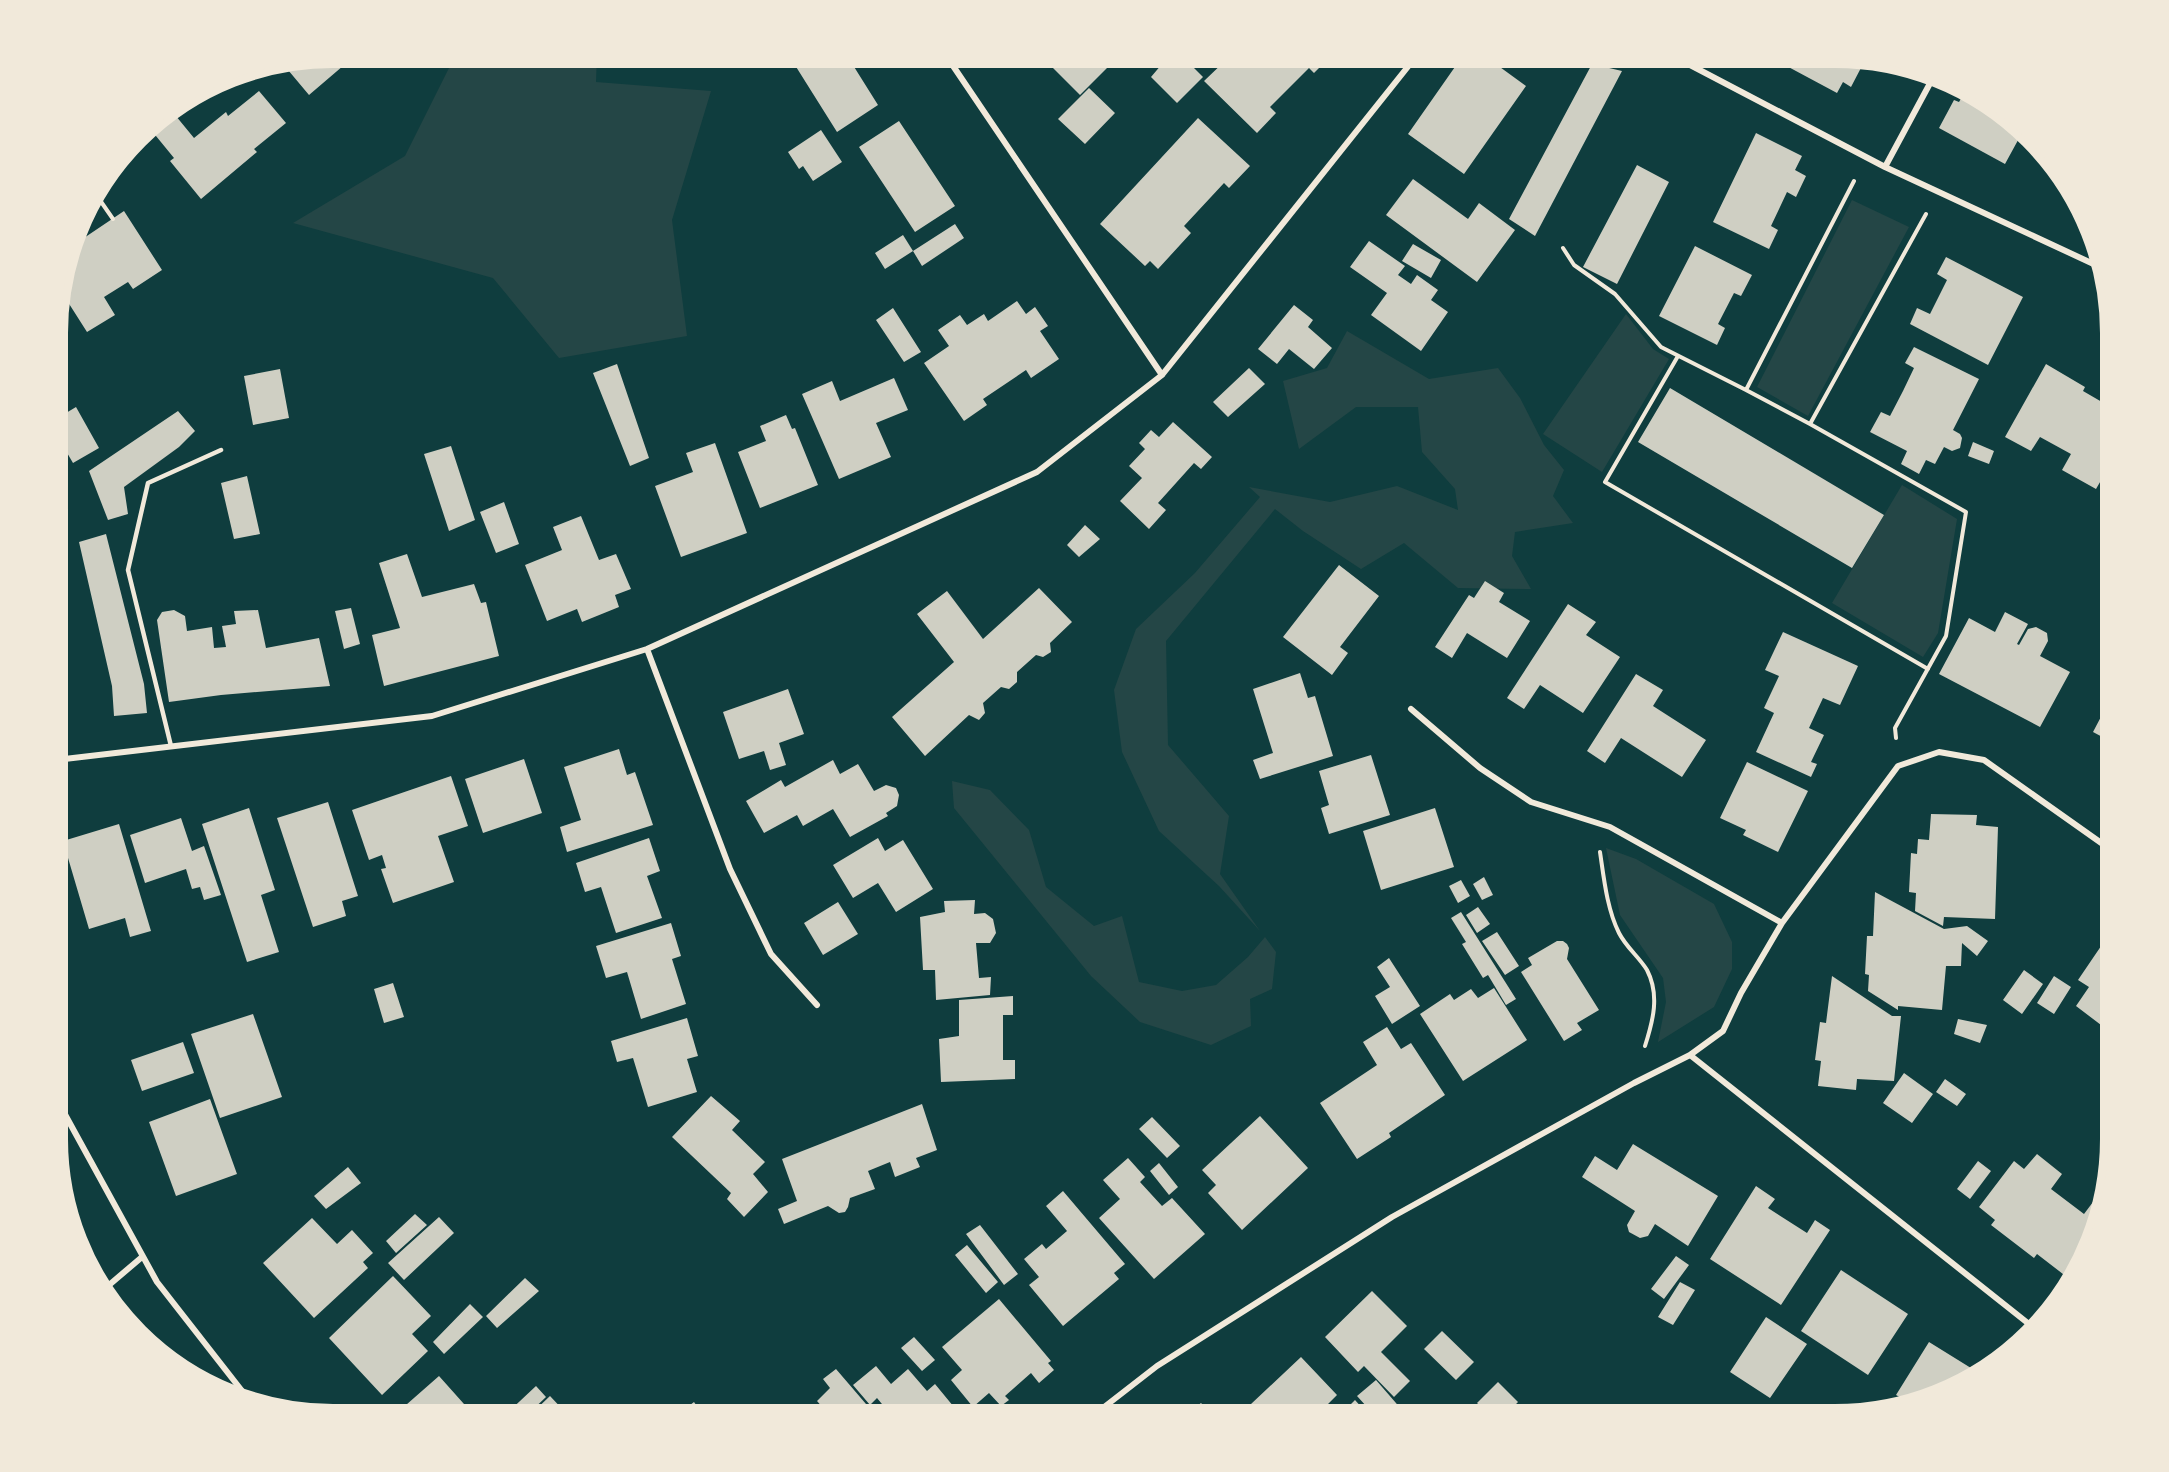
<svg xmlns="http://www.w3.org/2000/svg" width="2169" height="1472" font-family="'Noto Sans',sans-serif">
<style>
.green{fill:#244646}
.building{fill:#cfcfc3}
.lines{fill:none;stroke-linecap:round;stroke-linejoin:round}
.path{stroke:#f1e9da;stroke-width:4}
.service{stroke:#f1e9da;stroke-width:4.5}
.minor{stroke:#f1e9da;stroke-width:6}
.rim{fill:none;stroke:#f1e9da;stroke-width:8}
</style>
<rect width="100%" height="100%" fill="#0f3d3e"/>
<path class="green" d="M456,54h141l-1,28 115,9 -39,129 15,116 -128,22 -66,-80 -200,-55 112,-67z
M1852,200l57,27 -101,189 -51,-29z
M1626,314l27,35 16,10 -67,113 -59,-38z
M1347,331l82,48 69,-11 22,30 24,47 20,25 -11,26 20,27 -58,9 -3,24 19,33 -73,-1 -54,-45 -43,26 -58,-38 -28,-22 -109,132 2,104 61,71 -9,58 40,57 -41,-45 -60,-55 -37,-79 -8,-62 22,-61 59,-56 65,-76 -11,-10 81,15 67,-16 61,24 -3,-21 -33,-37 -4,-45h-62l-57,42 -16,-68 44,-13z
M1902,485l55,34 -19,114 -15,24 -91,-54z
M952,781l38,9 39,40 17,57 48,39 28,-10 17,66 43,9 34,-6 32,-28 17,-20 11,15 -4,37 -22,10 1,27 -40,19 -71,-23 -49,-46 -137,-168z
M1606,848l30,11 78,45 18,38v27l-18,38 -56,35 8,-40 -3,-24 -43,-63z"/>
<path class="building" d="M333,54h24l-48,41 -26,-31z
M788,54h58l32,51 -41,27z
M1039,54h82l-41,41z
M1152,54h28l23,23 -26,26 -26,-26 11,-13z
M1222,54h111l-19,19 -5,-5 -39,39 6,6 -19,20 -53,-52 23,-22z
M1464,54h18l44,32 -62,88 -56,-40z
M1785,55h59l19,9 -12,23 -8,-5 -6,11 -56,-30z
M1592,64l30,7 -87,165 -26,-17z
M1089,88l26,25 -30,31 -27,-25z
M1966,90l40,21 17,20 -18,33 -66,-36 15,-28 5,2z
M259,91l27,32 -32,26 3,3 -56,47 -31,-38 4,-3 -27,-33 24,-15 23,28 32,-26 2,4z
M1198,118l52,48 -21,22 -5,-5 -40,43 7,7 -33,36 -8,-8 -5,5 -45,-42z
M899,121l56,85 -40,26 -56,-85z
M821,130l21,32 -29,19 -10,-15 -4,3 -11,-17z
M1756,133l46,23 -7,14 11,6 -10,21 -9,-5 -16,34 7,4 -9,19 -56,-27z
M1637,165l32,17 -52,102 -34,-17z
M1413,179l55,40 11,-16 36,27 -38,52 -91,-67z
M124,211l38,59 -29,19 -5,-7 -24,15 11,18 -28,17 -28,-44 13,-42z
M955,224l9,14 -42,28 -9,-15z
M903,235l10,16 -28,18 -10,-16z
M1369,241l36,25 -7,9 13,9 6,-9 21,15 -7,10 17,12 -27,39 -50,-36 16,-22 -37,-26z
M1413,244l28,16 -10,18 -29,-17z
M1695,246l57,29 -11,21 -7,-3 -16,31 7,4 -8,17 -58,-29z
M1946,257l77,40 -35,68 -78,-41 7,-16 13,6 17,-34 -10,-6z
M1017,301l9,13 9,-7 13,19 -8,5 19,28 -28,19 -5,-8 -43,29 4,6 -23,16 -40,-58 25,-17 -11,-16 22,-15 7,10 17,-11 4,7z
M1294,305l19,15 -5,7 24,21 -18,21 -25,-20 -12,15 -19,-15z
M893,308l28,44 -17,10 -28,-42z
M1914,347l65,32 -26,51 7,4 2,4 -2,10 -8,3 -8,-4 -9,17 -9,-4 -7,14 -18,-10 6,-13 -37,-19 11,-20 9,4 13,-25 11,-23 -9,-5z
M617,364l32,94 -19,8 -37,-93z
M2046,364l39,23 -2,4 31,18v65l-7,-4 -11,19 -34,-19 9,-16 -31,-17 -9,14 -26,-14z
M1249,368l16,16 -37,33 -15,-15z
M280,369l9,49 -36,7 -9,-49z
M894,378l14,32 -32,13 15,34 -52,22 -37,-85 30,-13 8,20z
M1670,388l214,127 -32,53 -214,-126z
M76,407l23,41 -26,15 -17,-29v-15z
M178,411l17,20 -16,16 -55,40 4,27 -20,6 -19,-49z
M786,415l6,14 3,-1 23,57 -58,23 -22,-56 28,-11 -6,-15z
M1173,422l39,35 -11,12 -7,-6 -36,40 8,7 -17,19 -29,-28 22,-23 -13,-12 16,-17 -6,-6 12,-13 8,7z
M1973,442l21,9 -5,13 -21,-8z
M715,443l32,90 -66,24 -26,-71 38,-14 -7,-19z
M451,446l24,74 -26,11 -25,-77z
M247,476l13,58 -26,5 -13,-56z
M504,502l15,42 -23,9 -16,-41z
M581,516l18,44 17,-6 15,35 -16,6 4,12 -37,15 -5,-13 -30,12 -22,-56 37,-15 -9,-23z
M1085,525l15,14 -21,18 -12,-12z
M106,534l38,150 3,29 -33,3 -2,-30 -33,-144z
M407,554l15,43 52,-13 7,19 5,-1 13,54 -115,30 -12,-51 28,-7 -21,-65z
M1339,565l40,31 -39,51 8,6 -16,22 -49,-38z
M1485,581l19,12 -5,9 31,19 -23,37 -40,-25 -15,25 -17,-11 34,-52 5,3z
M1039,588l33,34 -22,21 1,9 -8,5 -7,-2 -19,17v10l-8,7 -8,-2 -18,16 2,10 -6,7 -10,-5 -44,41 -33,-39 62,-55 -37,-48 30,-23 36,48z
M1568,604l28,18 -10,13 34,22 -37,56 -43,-28 -16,24 -17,-11z
M351,608l9,36 -16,5 -9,-38z
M174,610l11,6 2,15 25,-4 2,21 12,-1 -4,-21 14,-2 -2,-13 24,-1 8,38 53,-10 11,48 -109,9 -52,7 -12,-82 5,-8z
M2005,612l23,12 -11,20 2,1 9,-16 8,-2 11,6 1,8 -8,15 30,16 -30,55 -101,-53 30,-56 26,14z
M1783,632l75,34 -18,39 -17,-7 -14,30 15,7 -13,27 6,2 -6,13 -55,-25 18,-39 -10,-5 15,-32 -14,-6z
M1300,673l8,25 7,-2 18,60 -73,23 -7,-19 20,-7 -20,-64z
M1636,674l27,16 -10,16 53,34 -24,37 -61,-39 -16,25 -18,-12z
M788,689l16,45 -25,9 7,22 -16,5 -6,-19 -25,8 -16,-47z
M2114,692v67l-12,-7 6,-12 -15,-8z
M619,749l8,26 8,-3 18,53 -86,27 -7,-25 21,-7 -17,-53z
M1371,755l19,60 -61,19 -8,-26 8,-3 -10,-34z
M524,759l18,54 -59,20 -18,-54z
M833,760l7,14 18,-10 16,27 12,-6 10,3 3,7 -2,11 -11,7 2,3 -38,21 -17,-28 -30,17 -6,-11 -33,18 -18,-32 35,-21 4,7z
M1747,762l61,29 -30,61 -35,-17 3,-5 -26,-12z
M451,776l17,50 -30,10 16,46 -61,21 -12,-34 5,-1 -4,-13 -13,5 -17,-50z
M328,802l30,94 -16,5 4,15 -33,11 -36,-109z
M249,808l26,82 -14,5 18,57 -32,10 -45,-138z
M1435,808l19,59 -73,23 -18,-59z
M1931,814l46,1 -1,10 22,2 -3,92 -51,-2 -1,9 -28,-15 1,-18 -7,-1 2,-39 6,1 1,-15 11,1z
M181,818l11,33 12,-5 17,49 -17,5 -4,-13 -8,2 -6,-20 -41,14 -15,-48z
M119,824l32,107 -21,6 -5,-19 -36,11 -26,-88z
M649,838l11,33 -13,5 15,42 -46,15 -15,-46 -16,5 -9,-29z
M878,838l7,13 18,-11 30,49 -37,23 -18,-29 -25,15 -20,-33z
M1484,877l9,18 -11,5 -9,-16z
M1461,880l9,16 -12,7 -9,-17z
M1875,892l69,37 23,-3 21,15 -11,15 -15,-13 -1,23h-15l-4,44 -44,-4v4l-30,-19 1,-16 -4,-1 2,-38h6z
M975,900l-1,14 11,-1 8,6 3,14 -6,10h-14l3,35 12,-1 -1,18 -54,5 -1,-30h-12l-3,-53 25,-5 -1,-11z
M838,902l20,32 -35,21 -19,-32z
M1478,907l12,17 -13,9 -11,-18z
M1461,912l55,87 -10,6 -18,-30 -5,3 -21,-34 4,-2 -15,-24z
M671,923l10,33 -9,3 14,45 -45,15 -14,-47 -21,6 -10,-32z
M2114,927v92l-6,-4 -7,10 -25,-19 13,-19 -11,-7z
M1497,932l22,34 -14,9 -23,-34z
M1557,941h6l4,3 2,4 -2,11 32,51 -22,13 5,7 -18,11 -43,-69 11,-7 -4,-7z
M1389,958l31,48 -28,18 -17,-28 15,-9 -13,-20z
M2024,970l19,14 -21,30 -19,-14z
M1832,976l60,40h9l-7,65 -37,-2 -1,11 -38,-4 3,-25 -6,-1 5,-38 6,1z
M2054,976l17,11 -17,27 -17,-11z
M393,983l11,34 -20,6 -10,-34z
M1494,988l33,52 -64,41 -43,-67 30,-20 4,6 17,-11 7,9z
M1013,996v19h-10v45h12v19l-74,3 -2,-43 20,-3v-36z
M253,1014l29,83 -62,21 -29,-84z
M687,1018l11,38 -11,3 10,33 -49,15 -15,-49 -16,4 -6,-21z
M1958,1019l29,6 -7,18 -26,-9z
M1387,1027l14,22 10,-6 34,52 -56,38 2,4 -34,22 -37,-56 57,-38 -14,-23z
M183,1042l11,31 -52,18 -11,-31z
M2114,1055v39l-7,-6 5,-6 -11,-8z
M1904,1073l29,21 -21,29 -29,-20z
M1945,1079l21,15 -9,12 -21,-14z
M711,1096l29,25 -8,9 33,32 -12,12 15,18 -24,25 -17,-18 4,-6 -59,-56z
M210,1099l27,75 -61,22 -27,-74z
M922,1104l15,46 -21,8 4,9 -25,10 -5,-15 -22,9 7,18 -25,9 -2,9 -3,5 -6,1 -11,-7 -44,18 -6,-15 19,-8 -15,-42z
M1260,1116l48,52 -66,62 -34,-37 8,-8 -14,-15z
M1152,1117l28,29 -13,12 -28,-29z
M1633,1144l85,52 -30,50 -33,-22 -7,12 -8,2 -11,-6 -2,-7 8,-14 -53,-34 13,-21 22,14z
M2037,1154l25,20 -11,15 33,25 12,-16 9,8 -5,23 -28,52 -35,-27 -3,4 -43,-33 4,-5 -16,-13 35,-46 10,8z
M1128,1158l17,19 -5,5 22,24 10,-8 33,36 -51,45 -55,-61 21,-19 -17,-19z
M1978,1161l13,10 -21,28 -13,-10z
M1159,1163l19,24 -9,8 -19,-24z
M348,1167l13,16 -35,26 -12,-13z
M1756,1186l19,13 -7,9 39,25 8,-13 15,10 -49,75 -71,-46z
M1063,1191l62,73 -11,9 5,6 -56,47 -34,-41 10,-8 -15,-18 18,-15 4,5 21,-18 -21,-25z
M415,1214l12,11 -31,28 -10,-12z
M439,1217l15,16 -50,47 -16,-17z
M312,1218l25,26 15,-14 21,23 -10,9 5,6 -54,50 -51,-55z
M980,1225l38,49 -14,11 -38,-51z
M967,1245l31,37 -12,11 -31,-38z
M1676,1256l13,9 -25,34 -13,-10z
M1841,1270l67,44 -40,61 -67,-44z
M393,1276l38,40 -19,18 16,17 -46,44 -53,-57z
M525,1278l14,13 -42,37 -11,-12z
M1680,1282l15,8 -22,35 -15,-8z
M1372,1291l35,35 -26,26 29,29 -16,16 -30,-31 -6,6 -33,-35z
M999,1299l52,62 -3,2 6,7 -15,13 -8,-10 -26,23 4,4 -8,6 -12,-13 -16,14 -22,-27 11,-10 -20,-23z
M470,1304l13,13 -39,37 -11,-12z
M1766,1317l41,27 -37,54 -40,-26z
M1442,1331l32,31 -18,18 -32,-31z
M914,1337l21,23 -13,11 -21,-23z
M1929,1342l50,31 -19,16 -53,12 -11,-6z
M1301,1357l36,38 -13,13 8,10h-69l-12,-14z
M876,1366l15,18 17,-15 19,22 8,-7 28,34h-74l2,-3 -14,-17 -7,7 -17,-20z
M836,1369l36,42 -9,7h-31l-15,-17 13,-13 -7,-9z
M439,1376l25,28 11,13h-72l-5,-5z
M1376,1380l33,38h-32l-20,-22z
M1498,1382l20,20 -15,16h-10l-16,-15z
M536,1386l10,11 -21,20h-22z
M550,1396l16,17 -5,5 -33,-1z
M1355,1400l16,18h-21l-6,-7z
M694,1402l11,16h-20l-4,-6z
M1201,1403l15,15h-20l-5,-7z"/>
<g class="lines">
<path class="path" d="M1854,181l-108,209 64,34 116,-210
M95,193l18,26
M76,232l6,8
M1563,248l11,17 41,29 46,53 85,43
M1678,356l-73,126 323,187
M1810,424l156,88 -20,124 -51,92 1,10
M1600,852c4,27 7,57 19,81 7,14 20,24 28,37 13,25 6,51 -2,76"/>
<path class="service" d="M56,646l9,11 -3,102
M171,746l-43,-176 20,-87 73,-33"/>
<path class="minor" d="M945,54l217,321
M1671,55l214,112 215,100
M1885,167l50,-93
M647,649l83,220 41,85 46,51
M1411,709l69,59 51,34 79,25 172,96
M56,760l376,-44 215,-67 390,-177 125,-97 256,-321
M1690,1055l344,273
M56,1098l101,184 96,123
M102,1291l40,-34
M1090,1418l67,-52 235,-149 242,-134 56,-28 33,-24 18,-38 41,-70 116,-157 41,-14 45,8 130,92"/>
</g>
<path d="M0 0H2169V1472H0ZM333 64H1835A269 269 0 0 1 2104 333V1139A269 269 0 0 1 1835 1408H333A269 269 0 0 1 64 1139V333A269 269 0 0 1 333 64Z" fill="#f1e9da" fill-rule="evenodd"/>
<path class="rim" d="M333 64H1835A269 269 0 0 1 2104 333V1139A269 269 0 0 1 1835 1408H333A269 269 0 0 1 64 1139V333A269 269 0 0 1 333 64Z"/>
</svg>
